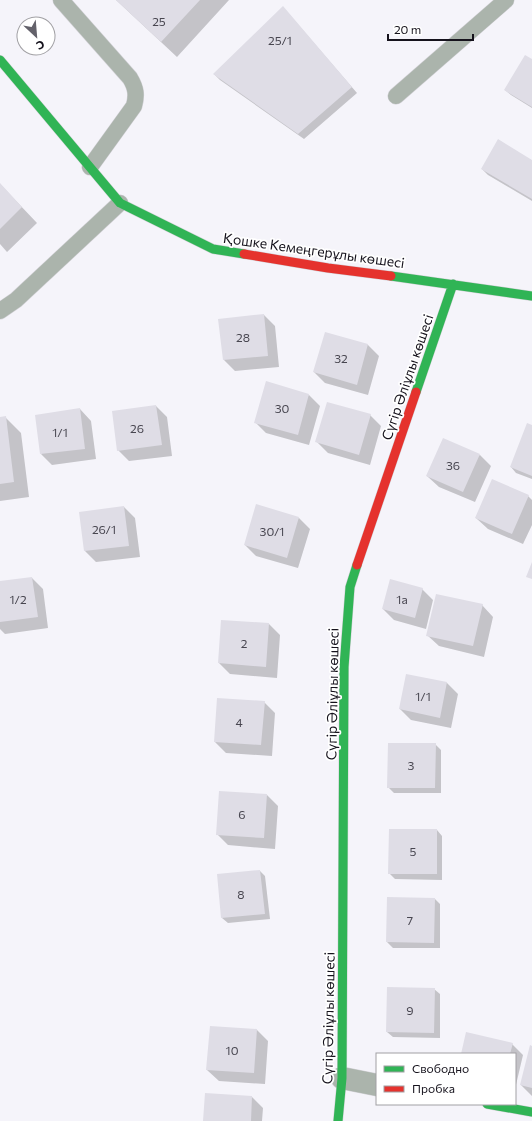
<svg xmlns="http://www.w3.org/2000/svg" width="532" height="1121" font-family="Commissioner,sans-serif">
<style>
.shadow{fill:#0003}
.building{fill:#dfdde6}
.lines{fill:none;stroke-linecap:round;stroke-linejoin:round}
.lane-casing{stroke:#d2d1d6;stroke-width:17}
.street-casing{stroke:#d2d1d6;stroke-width:23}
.fast-casing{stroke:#d2d1d6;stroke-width:10}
.jam-casing{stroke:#d2d1d6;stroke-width:10}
.lane{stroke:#abb4ac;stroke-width:16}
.street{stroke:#abb4ac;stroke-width:22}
.fast{stroke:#30b455;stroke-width:9}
.jam{stroke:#e5322d;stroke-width:9}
.labels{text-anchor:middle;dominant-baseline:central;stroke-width:3.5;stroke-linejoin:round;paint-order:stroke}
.number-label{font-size:12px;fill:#484650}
.street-label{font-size:14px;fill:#15121c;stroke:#fff}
</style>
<rect width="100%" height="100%" fill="#f5f4fa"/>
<path class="shadow" d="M116,0h113l-52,57z
M288,13l69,80 -53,46 -84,-59 -6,-6z
M532,61v47l-21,-13 -6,-5z
M532,161v40l-44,-26 -6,-6z
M0,184l37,39 -30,29 -7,-8z
M264,315l11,11 4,41 -44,4 -11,-11 -4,-40z
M326,333l42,12 11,11 -11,39 -43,-12 -11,-11z
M309,395l11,11 -11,39 -43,-12 -11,-11z
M156,406l11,11 5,39 -43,5 -11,-11z
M80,409l11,12 5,38 -44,6 -11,-11z
M370,415l11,11 -11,39 -42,-12 -11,-11z
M5,417l16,16 8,64 -29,4v-83z
M532,426v53l-16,-6 -5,-6z
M480,455l11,11 -16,36 -36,-15 -12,-11z
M528,496l4,4v25l-9,19 -35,-15 -12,-11z
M124,507l11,11 5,39 -44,5 -11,-11 -5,-38z
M299,518l11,11 -12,39 -42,-12 -11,-11z
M32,578l11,11 5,39 -43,6 -5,-5v-47z
M422,589l11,11 -7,29 -32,-9 -11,-11z
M482,605l11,12 -9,40 -45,-11 -12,-11z
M269,624l11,11 -3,43 -47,-4 -11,-11z
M407,675l40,8 11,11 -7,34 -40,-8 -11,-11z
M264,702l11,11 -3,43 -46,-3 -11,-11z
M435,744l6,6v43h-47l-6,-6z
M267,795l11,11 -3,43 -47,-4 -11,-11z
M437,830l5,6v44l-47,-1 -6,-6z
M260,871l5,5 5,43 -42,4 -6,-5z
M435,899l5,5v44h-47l-6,-6z
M434,989l6,5v44l-47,-1 -6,-5z
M211,1027l46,3 11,11 -3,43 -46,-3 -12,-11z
M512,1044l11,11 -8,34v-35h-53z
M532,1047v49l-11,-11z
M252,1097l11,11 -1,13h-58z"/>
<path class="building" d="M116,0h84l-39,42z
M283,6l69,81 -54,47 -85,-60z
M525,55l7,4v48l-28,-17z
M498,139l34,21v39l-51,-30z
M0,183l22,24 -22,22z
M264,314l4,42 -45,4 -5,-41z
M325,332l43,12 -11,41 -44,-13z
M266,381l43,13 -11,41 -44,-12z
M327,402l44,12 -12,41 -44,-13z
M156,405l6,40 -45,6 -5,-40z
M80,408l5,41 -45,5 -5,-39z
M6,416l8,66 -14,2v-67z
M527,423l5,2v51l-22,-9z
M443,438l37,16 -17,38 -37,-16z
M492,479l37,16 -17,39 -37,-16z
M256,504l43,13 -12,41 -43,-13z
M124,506l5,40 -45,5 -5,-39z
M532,562v17l-6,-2z
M32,577l6,40 -38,5v-41z
M390,579l33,9 -8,30 -33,-9z
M436,594l47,10 -10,42 -47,-10z
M221,620l48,3 -3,44 -48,-4z
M406,674l41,8 -7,36 -41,-9z
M217,698l48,3 -4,44 -47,-3z
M388,743h48l-1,45h-48z
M219,791l48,3 -3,44 -48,-3z
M389,829h48v45h-49z
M260,870l5,44 -44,4 -4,-44z
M387,897l48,1 -1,45 -48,-1z
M387,987l48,1 -1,45 -48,-1z
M210,1026l47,3 -3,44 -48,-3z
M466,1032l47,11 -3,11h-49z
M530,1045l2,1v42l-12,-3z
M205,1093l47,3 -1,25h-48z"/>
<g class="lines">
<defs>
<path id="lane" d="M61,0l69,78c6,10 7,17 4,28l-44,61
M396,96l110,-96
M0,311l16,-11 104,-97"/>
<path id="street" d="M342,1078l35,7"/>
<path id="fast" d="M0,60l120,143 93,46 31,5
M391,276l141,20
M416,392l37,-108
M487,1104l45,8
M338,1121l4,-43 2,-411 6,-80 7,-22"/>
<path id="jam" d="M244,254l84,14 63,8
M357,565l59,-173"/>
</defs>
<use href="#lane" class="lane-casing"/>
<use href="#street" class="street-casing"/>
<use href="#fast" class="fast-casing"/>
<use href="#jam" class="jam-casing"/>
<use href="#lane" class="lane"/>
<use href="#street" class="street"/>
<use href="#fast" class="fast"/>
<use href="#jam" class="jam"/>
</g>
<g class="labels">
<g class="number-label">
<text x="159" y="21">25</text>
<text x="280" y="40">25/1</text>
<text x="243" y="337">28</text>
<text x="341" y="358">32</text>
<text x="282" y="408">30</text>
<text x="137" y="428">26</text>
<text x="60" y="432">1/1</text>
<text x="453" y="465">36</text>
<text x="104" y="529">26/1</text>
<text x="272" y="531">30/1</text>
<text x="18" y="599">1/2</text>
<text x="402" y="599">1а</text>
<text x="244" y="643">2</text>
<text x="423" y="696">1/1</text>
<text x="239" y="722">4</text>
<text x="411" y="765">3</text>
<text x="242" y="814">6</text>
<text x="413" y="851">5</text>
<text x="241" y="894">8</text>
<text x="410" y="920">7</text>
<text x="410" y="1010">9</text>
<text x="232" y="1050">10</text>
</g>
<g class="street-label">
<text transform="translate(314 250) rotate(8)">Қошке Кемеңгерұлы көшесі</text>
<text transform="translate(407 377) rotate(-71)">Сүгір Әліұлы көшесі</text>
<text transform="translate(332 694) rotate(-89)">Сүгір Әліұлы көшесі</text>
<text transform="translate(328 1018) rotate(-89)">Сүгір Әліұлы көшесі</text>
</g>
</g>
<rect x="376" y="1053" width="140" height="52" fill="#ffffff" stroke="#a1a0a4"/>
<rect x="384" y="1066" width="20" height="6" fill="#30b455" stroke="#a1a0a4"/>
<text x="412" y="1073" font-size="12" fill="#15121c">Свободно</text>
<rect x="384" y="1086" width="20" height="6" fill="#e5322d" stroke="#a1a0a4"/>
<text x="412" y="1093" font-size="12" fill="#15121c">Пробка</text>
<g transform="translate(36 36) rotate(154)"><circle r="19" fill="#ffffff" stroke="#a1a0a4"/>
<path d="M0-3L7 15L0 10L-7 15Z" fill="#63616a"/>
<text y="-6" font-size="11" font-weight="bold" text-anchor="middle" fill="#15121c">С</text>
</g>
<path d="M388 34v6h85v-6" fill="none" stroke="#15121c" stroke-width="2"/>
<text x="394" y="34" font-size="12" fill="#15121c" stroke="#ffffff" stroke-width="3" paint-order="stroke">20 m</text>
</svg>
